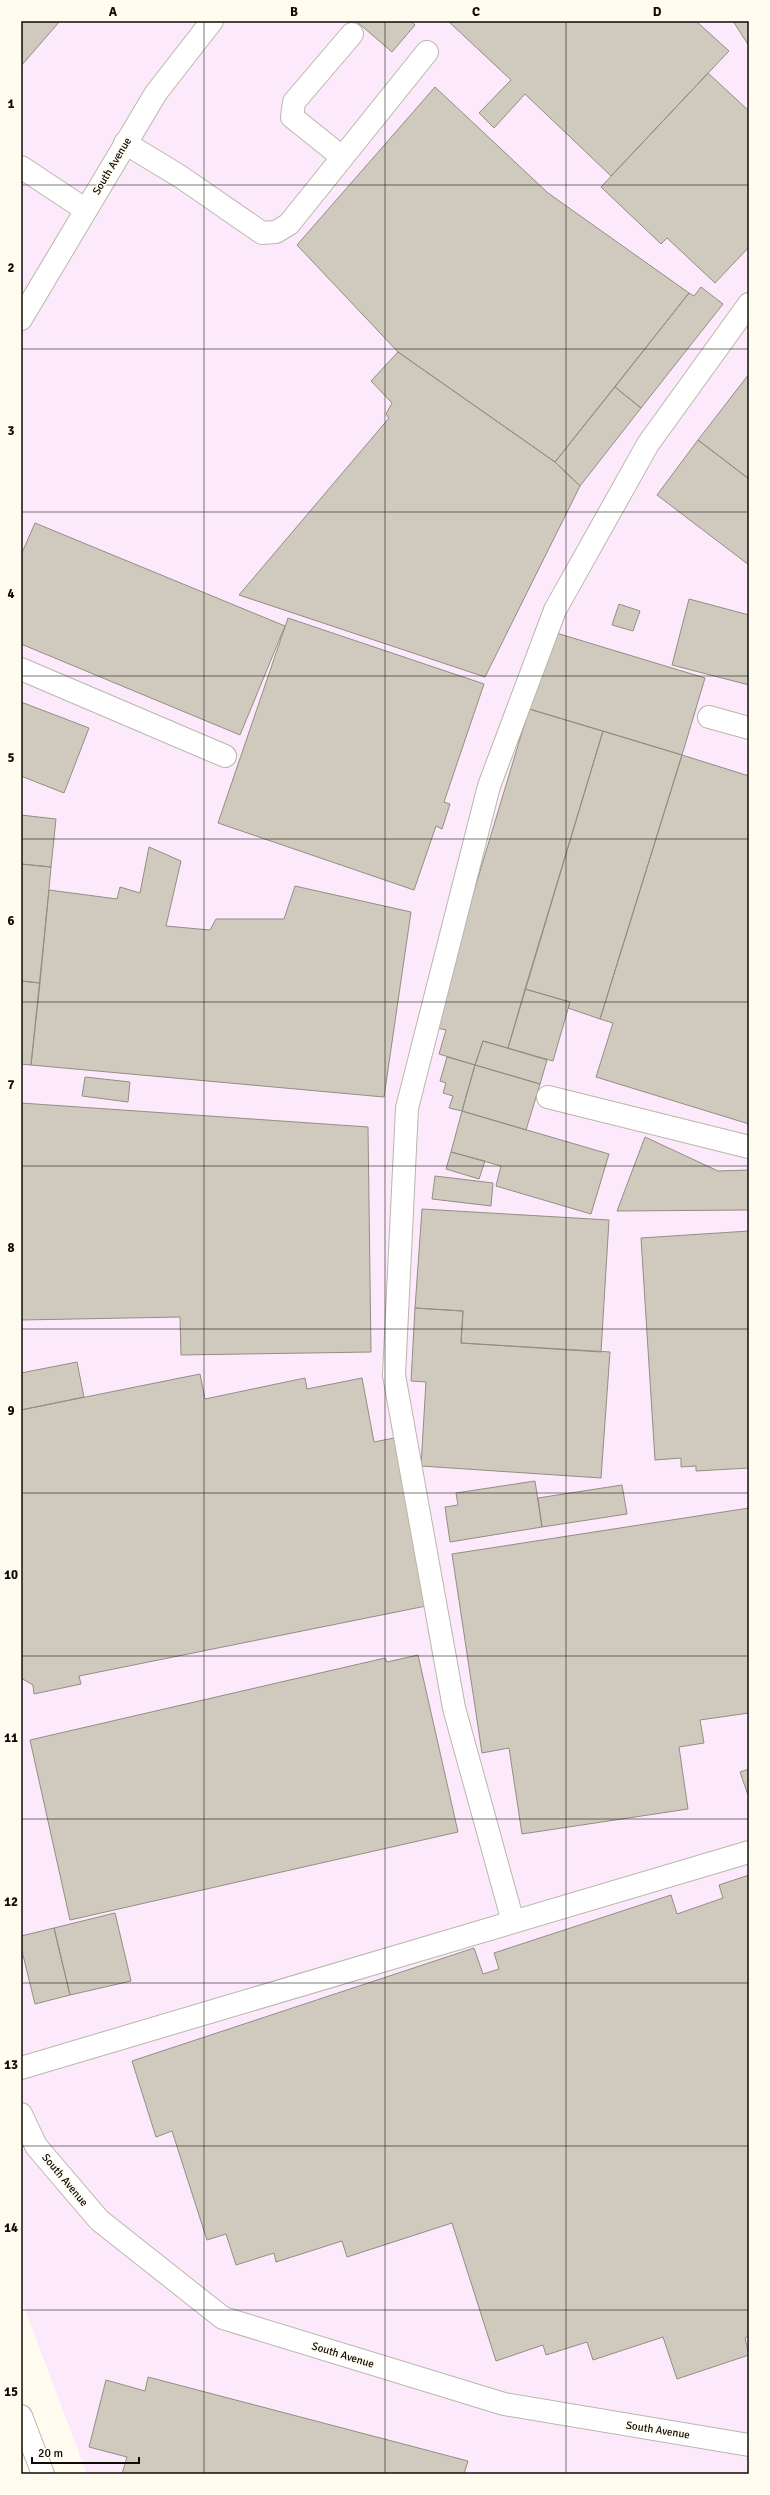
<svg xmlns="http://www.w3.org/2000/svg" width="770" height="2495" font-family="Signika,sans-serif">
<style>
.industrial{fill:#fceafc}
.building{fill:#cfcabd;stroke:#938e82}
.lines{fill:none;stroke-linecap:round;stroke-linejoin:round}
.minor-casing{stroke:#bbb6a9;stroke-width:24}
.major-casing{stroke:#bbb6a9;stroke-width:24}
.minor{stroke:#fff;stroke-width:22}
.major{stroke:#fff;stroke-width:22}
.grid{fill:none;stroke:#0d0b07;stroke-width:1;stroke-opacity:0.55}
.labels{text-anchor:middle;dominant-baseline:central;stroke-width:3;stroke-linejoin:round;paint-order:stroke}
.street-label{font-size:11px;fill:#0d0b07;stroke:#fffbef}
.neatline{fill:none;stroke:#0d0b07;stroke-width:1.5}
.grid-label{font-size:13px;text-anchor:middle;font-weight:bold;fill:#0d0b07}
</style>
<rect width="100%" height="100%" fill="#fffbef"/>
<path class="industrial" d="M21,21h728v2453h-662l-66,-175z"/>
<path class="building" d="M21,21h39l-39,45z
M356,21h55l4,4 -23,27z
M448,21h248l33,30 -118,125 -86,-82 -31,34 -15,-15 32,-33z
M733,21h16v25z
M708,73l41,38v136l-34,36 -48,-45 -6,6 -60,-57z
M435,87l113,106 141,100 -134,169 -157,-110 -101,-107z
M701,287l22,17 -82,104 -26,-21 74,-94 5,3z
M398,352l157,110 25,24 -95,191 -246,-82 150,-177 -3,-4 6,-11 -21,-22z
M749,374v105l-51,-39z
M615,387l26,21 -61,78 -25,-24z
M698,440l51,39v86l-92,-70z
M35,523l250,103 -45,109 -219,-91v-89z
M689,599l60,16v70l-77,-20z
M619,604l21,7 -7,20 -21,-6z
M288,618l196,66 -40,118 6,2 -8,25 -6,-3 -22,64 -196,-67z
M553,632l152,46 -23,77 -153,-46z
M21,702l68,26 -25,65 -43,-17z
M529,709l74,22 -95,317 -25,-7 -8,24 -36,-11 7,-24 -13,-3z
M603,731l79,24 -82,264 -32,-11 2,-6 -45,-13z
M682,755l67,21v348l-153,-47 17,-54 -13,-4z
M21,815l35,4 -5,48 -30,-3z
M149,847l32,14 -15,65 44,4 6,-11h68l11,-33 116,26 -27,185 -353,-32 18,-175 68,9 3,-12 20,6z
M21,864l30,3 -11,116 -19,-2z
M21,981l19,2 -9,82 -10,-1z
M525,989l45,13 -17,59 -45,-13z
M483,1041l64,19 -7,24 -65,-19z
M447,1057l28,8 -13,46 -13,-3 4,-12 -10,-3 3,-10 -6,-2z
M475,1065l65,19 -14,46 -64,-19z
M85,1077l45,5 -2,20 -46,-6z
M21,1103l347,24 3,225 -190,3 -1,-38 -159,3z
M462,1111l147,43 -18,60 -95,-28 5,-20 -50,-14z
M645,1137l73,34 31,-1v40l-132,1z
M451,1152l34,9 -6,18 -33,-10z
M435,1176l58,7 -2,23 -59,-7z
M422,1209l187,11 -8,132 -140,-9 2,-32 -48,-3z
M749,1231v237l-53,3v-5l-15,1v-9l-26,2 -14,-222z
M415,1308l48,3 -2,32 149,9 -9,126 -180,-12 5,-84 -15,-1z
M77,1362l7,35 -63,13v-37z
M200,1374l5,25 100,-21 2,11 55,-11 12,64 25,-5 32,168 -352,71 2,8 -47,10 -1,-9 -12,-7v-268z
M535,1481l7,46 -92,15 -5,-35 13,-2 -2,-12z
M622,1485l5,29 -85,13 -4,-29z
M749,1508v205l-49,7 4,23 -25,4 9,62 -166,25 -13,-86 -27,5 -30,-199z
M418,1655l40,177 -388,88 -40,-180 355,-82 2,4z
M749,1769v26h-1l-8,-23z
M749,1875v461l-4,2 4,17 -72,24 -14,-42 -70,23 -6,-18 -41,13 -3,-10 -47,16 -44,-138 -105,34 -5,-16 -66,21 -2,-9 -38,12 -10,-31 -19,6 -35,-109 -16,6 -24,-76 342,-113 9,26 16,-5 -5,-16 177,-58 6,19 46,-16 -4,-13z
M115,1913l16,68 -61,14 -16,-67z
M54,1928l16,67 -35,9 -14,-57v-11z
M148,2377l320,84 -4,13h-342l5,-17 -38,-10 17,-67 39,11z"/>
<g class="lines">
<defs>
<path id="minor" d="M125,143l56,34 81,56 14,-1 13,-8 138,-172
M342,157l-50,-40 2,-15 58,-68
M21,167l65,43
M21,319l135,-226 56,-72
M21,669l204,87
M709,717l40,11
M548,1097l201,50
M513,1922l-59,-214 -60,-333 13,-267 82,-322 66,-176 93,-166 101,-140
M21,2068l728,-216
M21,2114l15,32 63,74 124,98 281,86 245,41"/>
<path id="major" d="M21,2416l22,58"/>
</defs>
<use href="#minor" class="minor-casing"/>
<use href="#major" class="major-casing"/>
<use href="#minor" class="minor"/>
<use href="#major" class="major"/>
</g>
<path class="grid" d="M204,21v2453M385,21v2453M566,21v2453M21,185h728M21,349h728M21,512h728M21,676h728M21,839h728M21,1002h728M21,1166h728M21,1329h728M21,1493h728M21,1656h728M21,1819h728M21,1983h728M21,2146h728M21,2310h728"/>
<g class="labels">
<g class="street-label">
<text transform="translate(112 166) rotate(-59)">South Avenue</text>
<text transform="translate(65 2180) rotate(50)">South Avenue</text>
<text transform="translate(343 2355) rotate(17)">South Avenue</text>
<text transform="translate(658 2430) rotate(9)">South Avenue</text>
</g>
</g>
<rect width="770" height="2495" fill="none" stroke="#fffbef" stroke-width="44"/>
<path d="M32 2457v6h107v-6" fill="none" stroke="#0d0b07" stroke-width="2"/>
<text x="38" y="2457" font-size="12" fill="#0d0b07" stroke="#fffbef" stroke-width="3" paint-order="stroke">20 m</text>
<rect x="22" y="22" width="726" height="2451" class="neatline"/>
<g class="grid-label">
<text x="113" y="16">A</text>
<text x="294" y="16">B</text>
<text x="476" y="16">C</text>
<text x="657" y="16">D</text>
<text x="11" y="108">1</text>
<text x="11" y="272">2</text>
<text x="11" y="435">3</text>
<text x="11" y="598">4</text>
<text x="11" y="762">5</text>
<text x="11" y="925">6</text>
<text x="11" y="1089">7</text>
<text x="11" y="1252">8</text>
<text x="11" y="1415">9</text>
<text x="11" y="1579">10</text>
<text x="11" y="1742">11</text>
<text x="11" y="1906">12</text>
<text x="11" y="2069">13</text>
<text x="11" y="2232">14</text>
<text x="11" y="2396">15</text>
</g>
</svg>
